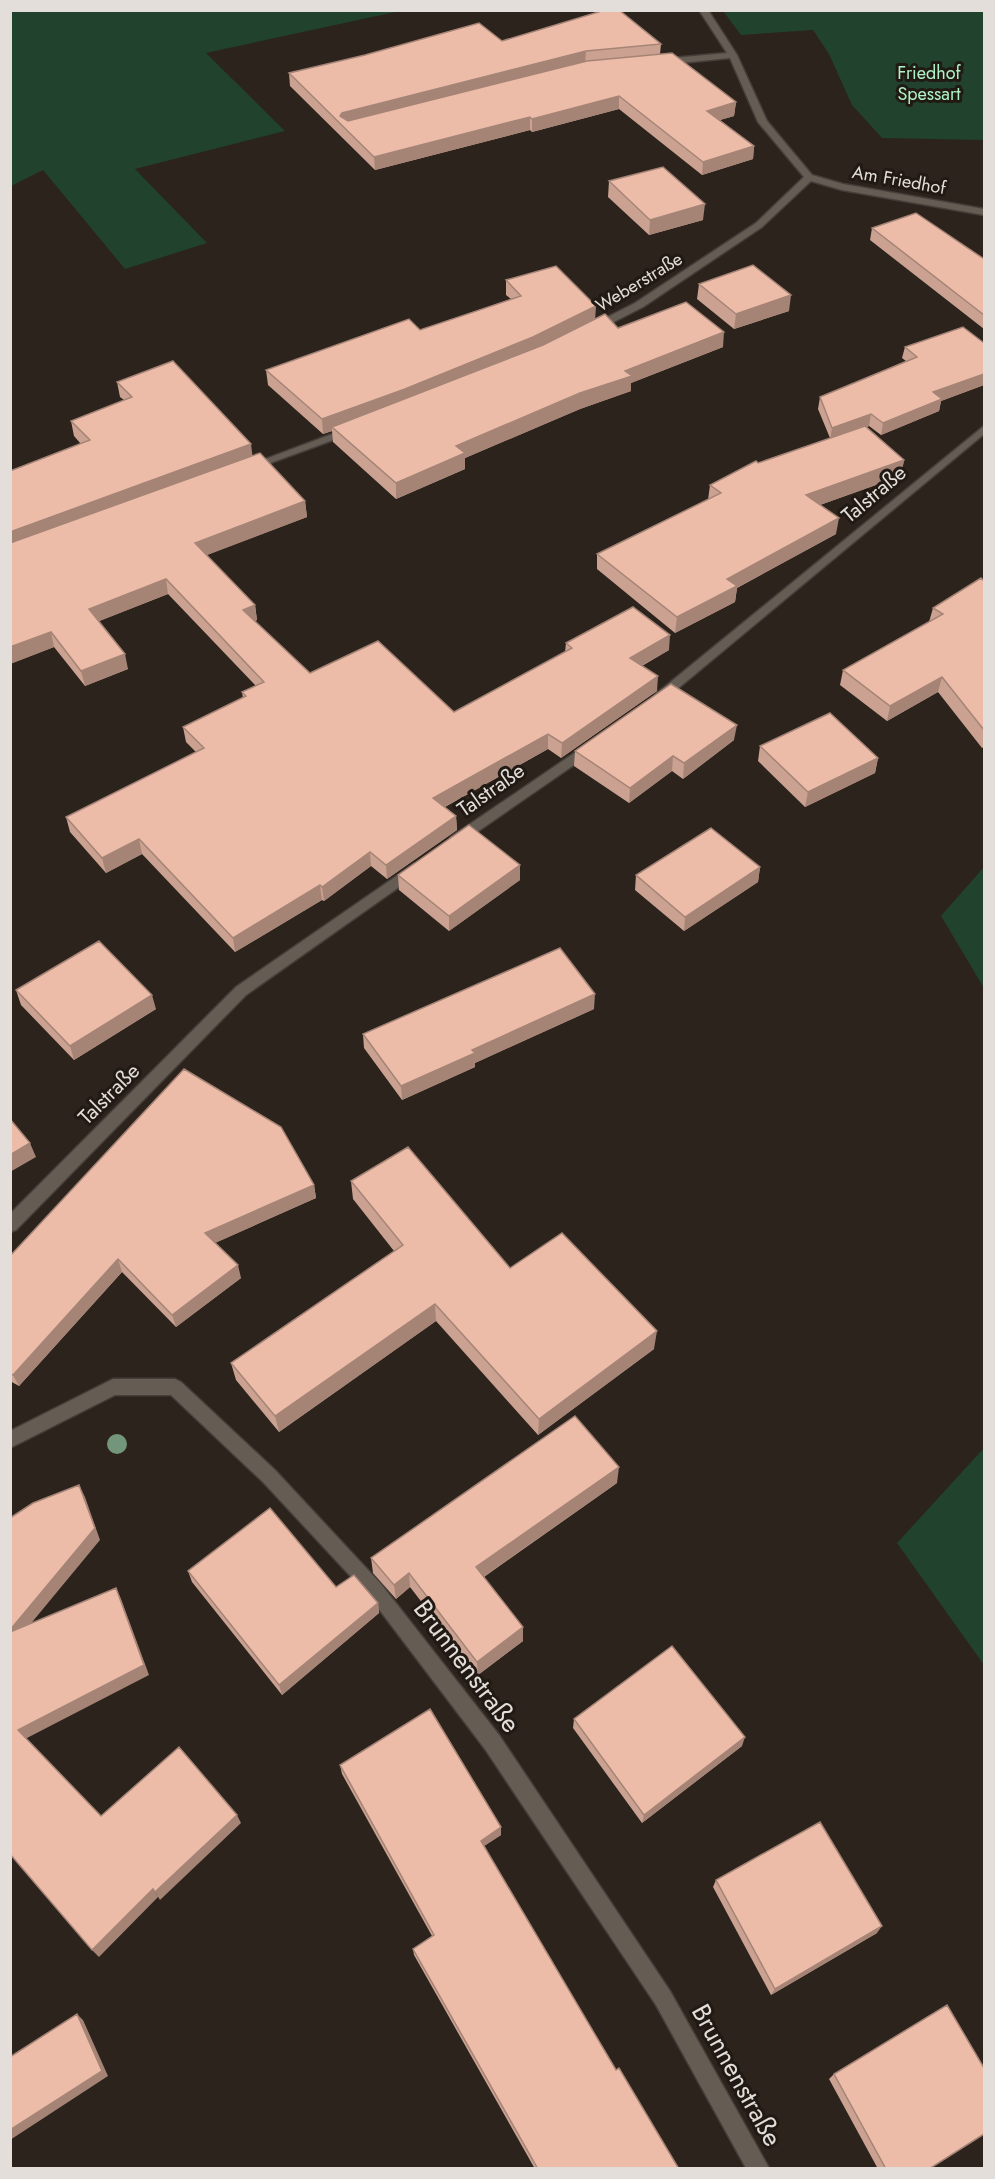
<svg xmlns="http://www.w3.org/2000/svg" width="995" height="2179" font-family="Jost,sans-serif">
<style>
.green{fill:#21422d}
.lines{fill:none;stroke-linecap:round;stroke-linejoin:round}
.street-casing{stroke:#453e39;stroke-width:3}
.street{fill:#655c54;fill-rule:evenodd}
.tree{fill:#739579}
.wall{fill:#cba291}
.shaded-wall{fill:#a58476}
.building{fill:#ecbca9;stroke:#a58476;stroke-width:1.5}
.labels{text-anchor:middle;dominant-baseline:central;stroke-width:6;stroke-linejoin:round;paint-order:stroke}
.far-park-label{font-size:18px;fill:#aef2c5;stroke:#211913}
.far-street-label{font-size:18px;fill:#e3ded9;stroke:#211913}
.street-label{font-size:21px;fill:#e3ded9;stroke:#211913}
.near-street-label{font-size:26px;fill:#e3ded9;stroke:#211913}
</style>
<rect width="100%" height="100%" fill="#2b231c"/>
<path class="green" d="M11,10h389v1l-194,42 79,78 -150,38 72,74 -82,26 -82,-99 -32,16z
M723,11h261v129l-102,-2 -30,-33 -23,-51 -16,-24 -72,5z
M984,867v121l-43,-72z
M984,1448v217l-87,-122z"/>
<g class="lines">
<defs>
<path id="street" d="M699,10h9l29,45 30,66 45,54 31,9 141,25v6l-142,-25 -31,-9 -49,46 -119,80 -47,24h-8v-4l47,-24 121,-80 48,-46 -46,-55 -28,-64 -69,7 -4,-3 4,-3 66,-6z
M984,426v8l-320,266h-8l-2,-3 2,-3z
M351,427l4,1v4l-101,37h-8l-2,-2z
M592,741l5,2 1,3 -1,3 -136,94h-10l-2,-3 2,-3z
M414,864l7,5 -2,4 -173,122 -230,235 -6,2v-18l226,-227z
M113,1379h62l6,3 94,88 106,114 118,151 171,256 99,177h-23l-90,-163 -171,-256 -116,-153 -106,-114 -92,-87h-56l-105,53v-17z"/>
</defs>
<use href="#street" class="street-casing"/>
<use href="#street" class="street"/>
</g>
<circle class="tree" cx="117" cy="1444" r="10"/>
<path class="wall" d="M502,41l159,3 -1,10 76,48 -2,14 -14,4 34,26 -1,13 -51,16 -83,-66 -87,23 -2,-2 -155,40 -85,-84 -1,-13z
M609,181l94,39 -54,15 -41,-38z
M872,228l112,31v70l-114,-89z
M506,280l112,48 105,19 -92,36v8l-51,18 -115,49v11l-69,30 -63,-57 -1,-11 -9,3 -55,-49 -2,-15 154,-40 91,-31 -5,-4z
M699,284l90,27 -55,18 -37,-30z
M984,343v42l-43,16 -2,10 -58,24 -12,-9 -2,1 37,33 -3,16 -81,29 16,29 -99,54 -2,14 -60,31 -78,-64v-15l111,-54 2,-15 48,-22 72,-25 -12,-29 2,-12 86,-36 -4,-3 3,-11z
M117,382l136,74 52,45 2,16 -101,38 49,50 2,15 -2,1 55,52 144,39 111,-60 1,-9 103,7 -27,16 15,25 -96,67 -13,-9 -103,58 11,9 1,14 -70,49 -16,-13 -47,35 -2,-1 -87,52 -93,-98 -36,19 -36,-41 -4,-15 130,-65 -10,-10 -3,-15 60,-29 -1,-6 14,-6 -88,-92 -69,27 29,48 -43,17 -31,-39 -44,17 71,-220 -7,-8 -3,-15 53,-21 -4,-3z
M984,581v166l-2,1 -44,-56 -51,29 -47,-36 3,-15 86,-48 4,-14z
M734,740l-51,39 -11,-8 -43,32 -55,-37 1,-15z
M760,746l118,12 -3,15 -70,34 -47,-46z
M760,867l-2,15 -74,49 -49,-41 1,-15z
M398,875l122,5 -71,51 -50,-41z
M16,990l140,19 -82,51 -53,-55z
M594,1009l-119,54v4l-73,33 -38,-52 -1,-14z
M351,1181l159,87 144,81 -116,86 -102,-114 -157,111 -43,-52 -5,-17 163,-112 -41,-52z
M314,1185l2,13 -101,45 26,35 -65,49 -54,-55 -103,114 -9,-5v-125z
M617,1483l-133,94 39,50v14l-45,34 -68,-88 -14,12 -23,-26 -2,-15z
M188,1571l148,16 42,16 1,10 -97,82 -90,-113z
M574,1719l168,27 -100,77 -69,-95z
M340,1765l161,62v8l-17,11 132,224 63,99h-144l-121,-214 -1,-6 19,-13 -90,-162z
M716,1880l161,53 -106,62 -58,-108z
M834,2074l95,95h-51l-49,-90z"/>
<path class="shaded-wall" d="M586,51l-1,13 -241,63 -4,-11 2,-3z
M619,96v13l-87,23v-13z
M736,102l-2,14 -28,8 1,-13z
M530,117v13l-155,40 -1,-13z
M754,146l-1,13 -51,16 1,-13z
M705,204l-2,16 -54,15 1,-15z
M791,295l-2,16 -55,18 2,-15z
M596,306l-1,15 -62,31 -201,75v4l-9,3 -1,-15z
M724,332l-1,15 -92,36v8l-51,18 -115,49v11l-69,30v-16l60,-37 169,-75z
M984,374v11l-43,16 -2,10 -58,24 2,-12 50,-31z
M871,414l-2,12 -39,14 2,-12z
M251,444l2,16 -243,88v-16z
M904,460l-3,16 -98,35 3,-16z
M305,501l2,16 -110,42 -2,-16z
M839,518l-3,16 -99,54 -2,14 -60,31 2,-16 50,-38z
M166,579l2,15 -76,30 -3,-15z
M255,605l2,15 -12,5 -2,-15z
M51,632l3,15 -44,17v-17z
M670,635l-1,15 -40,23 1,-15z
M125,654l3,15 -43,17 -4,-15z
M658,676l-1,15 -96,67 1,-15z
M942,677l-4,15 -51,29 3,-15z
M737,725l-3,15 -51,39 1,-16z
M548,734v15l-114,64 -1,-15z
M673,756l-1,15 -43,32 1,-15z
M878,758l-3,15 -70,34 3,-15z
M456,816l1,14 -70,49 -1,-14z
M139,839l3,15 -36,19 -4,-15z
M370,852l1,14 -47,35 -2,-14z
M520,865v15l-71,51v-15z
M760,867l-2,15 -74,49 1,-14z
M320,885l2,15 -87,52 -2,-14z
M595,994l-1,15 -119,54v4l-73,33 -1,-14 71,-36z
M152,995l4,14 -82,51 -4,-14z
M30,1143l6,14 -26,15v-17z
M314,1185l2,13 -108,48 -3,-13z
M118,1259l4,13 -103,114 -6,-11z
M238,1265l3,13 -65,49 -4,-12z
M435,1304l1,17 -157,111 -4,-16z
M657,1331l-3,18 -116,86 1,-16z
M619,1467l-2,16 -141,99v-15z
M79,1485l6,12 15,43 -86,104 -4,-5v-9z
M409,1573l1,14 -14,12 -2,-14z
M116,1588l5,11 28,76 -124,64 -7,-9z
M378,1603l1,10 -97,82 -3,-10z
M523,1627v14l-45,34 -1,-13z
M745,1737l-3,9 -100,77 2,-8z
M237,1815l4,8 -81,77 -5,-8z
M501,1827v8l-20,13v-7z
M153,1889l5,8 -59,60 -7,-7z
M882,1926l-5,7 -106,62 4,-6z
M77,2014l6,6 25,56 -98,64v-10z"/>
<path class="building" d="M605,10h14l42,34 -75,7 -244,62 -2,3 8,5 239,-60 85,-8 64,49 -29,9 47,35 -51,16 -84,-66 -87,23 -2,-2 -156,40 -85,-84 76,-18 114,-32 23,18z
M663,167l42,37 -55,16 -41,-39z
M916,213l68,46v56l-112,-87z
M753,265l38,30 -55,19 -37,-30z
M556,266l40,40 -63,31 -128,52 -83,30 -56,-49 143,-51 11,11 101,-34 -15,-16z
M686,302l38,30 -99,39 7,5 -52,17 -124,53 9,7 -69,30 -64,-56 211,-82 62,-31 13,14z
M963,327l21,16v31l-51,18 9,7 -59,24 -12,-9 -39,14 -12,-31 97,-40 -12,-10z
M173,361l78,83 -241,88v-61l80,-31 -19,-19 61,-24 -15,-15z
M865,426l39,34 -98,35 33,23 -112,61 10,7 -60,31 -80,-63 124,-61 -11,-8 46,-24 2,2z
M260,453l45,48 -110,42 60,62 -12,5 67,63 68,-32 76,71 118,-64 -6,-5 67,-36 37,28 -40,23 28,18 -96,67 -14,-9 -115,64 23,18 -70,49 -16,-13 -48,35 -2,-2 -87,53 -94,-99 -37,19 -36,-41 138,-69 -21,-21 63,-31 -4,-4 22,-10 -98,-103 -77,30 36,45 -44,17 -30,-39 -41,15v-104z
M981,578l3,3v149l-42,-53 -52,29 -47,-36 100,-56 -10,-6z
M671,684l66,41 -53,38 -11,-7 -43,32 -55,-37z
M830,713l48,45 -70,34 -48,-46z
M469,825l51,40 -71,51 -51,-41z
M711,828l49,39 -75,50 -49,-42z
M99,941l53,54 -82,51 -54,-56z
M560,948l35,46 -123,56 3,3 -74,33 -38,-52z
M184,1069l97,58 33,58 -109,48 33,32 -66,50 -54,-56 -105,116 -3,-2v-117z
M10,1119l20,24 -20,12z
M408,1147l102,121 52,-35 95,98 -118,88 -104,-115 -160,112 -44,-53 172,-118 -52,-64z
M575,1416l44,51 -143,100 47,60 -46,35 -68,-89 -15,12 -23,-27z
M79,1485l16,43 -85,102v-112l23,-15z
M270,1508l66,79 18,-12 24,28 -99,82 -91,-114z
M116,1588l28,77 -126,65 83,86 78,-69 58,68 -82,77 -2,-3 -61,61 -82,-96v-222z
M672,1646l73,91 -101,78 -70,-96z
M430,1709l71,118 -20,14 135,229 3,-2 60,101h-141l-125,-220 21,-14 -94,-170z
M820,1822l62,104 -107,63 -59,-109z
M947,2005l37,63v66l-55,35h-43l-52,-95z
M77,2014l25,57 -92,59v-73z"/>
<g class="labels">
<g class="far-park-label">
<text x="929" y="73">Friedhof<tspan x="929" dy="21">Spessart</tspan></text>
</g>
<g class="far-street-label">
<text transform="translate(899 180) rotate(10)">Am Friedhof</text>
<text transform="translate(639 282) rotate(-31)">Weberstraße</text>
</g>
<g class="street-label">
<text transform="translate(874 494) rotate(-40)">Talstraße</text>
<text transform="translate(491 790) rotate(-35)">Talstraße</text>
<text transform="translate(109 1094) rotate(-45)">Talstraße</text>
</g>
<g class="near-street-label">
<text transform="translate(467 1666) rotate(53)">Brunnenstraße</text>
<text transform="translate(737 2075) rotate(61)">Brunnenstraße</text>
</g>
</g>
<rect width="995" height="2179" fill="none" stroke="#e3ded9" stroke-width="24"/>
</svg>
